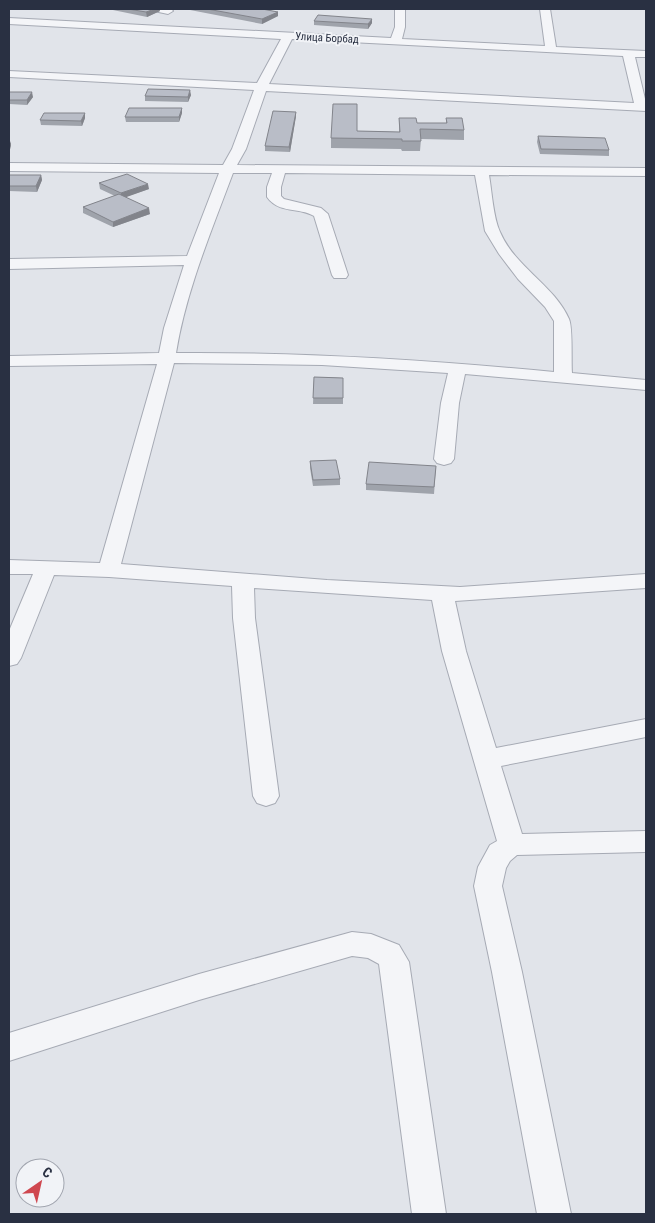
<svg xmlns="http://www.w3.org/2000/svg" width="655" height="1223" font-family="'Roboto Condensed',sans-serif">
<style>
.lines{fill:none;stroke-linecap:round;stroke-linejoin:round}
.minor-casing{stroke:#a6aab4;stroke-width:2}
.minor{fill:#f4f5f8;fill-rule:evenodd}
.wall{fill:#9fa3ab}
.shaded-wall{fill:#82848b}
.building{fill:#b9bdc7;stroke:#82848b}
.labels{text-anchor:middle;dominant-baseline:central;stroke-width:4;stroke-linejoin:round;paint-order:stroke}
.far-street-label{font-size:11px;fill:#293042;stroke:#f1f3f7}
</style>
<rect width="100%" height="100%" fill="#e1e4ea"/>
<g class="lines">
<defs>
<path id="minor" d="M153,9h18l2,2 -5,3 -14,-3z
M395,9h10v18l-3,12 143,7 -5,-37h10l6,38 90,4v6h-11l11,46v8l-380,-20 -20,58 -9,16 409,3v8l-157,-1c3,17 4,42 11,57 15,35 54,53 69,87 4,9 2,42 3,54l74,7v10l-181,-16 -6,29 -5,56 -3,4 -7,2 -7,-2 -3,-4 7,-56 7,-30 -126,-8 -148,-2 -53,201 206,16 133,7 186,-13v14l-191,13 11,50 30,97 150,-29v18l-145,29 21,68 124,-3v21l-129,3 -7,6 -4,7 -4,18 20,86 49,242h-34l-45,-242 -18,-86 4,-19 12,-22 7,-4 -55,-190 -10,-51 -178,-12 1,30 24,178 -4,7 -9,3 -9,-3 -4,-7 -20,-178 -1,-32 -123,-9 -55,-2 -33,83 -4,6 -8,2v-35l24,-57h-24v-14l91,3 57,-199 -148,2v-10l150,-3 5,-25 20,-63 -175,4v-10l178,-3 32,-83 -210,-2v-8l214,2 9,-16 22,-59 -245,-13v-6l248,12 24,-44 -272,-15v-6l382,20 4,-11zM292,39l331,17 11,47 -365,-19zM233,173h39l-5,14v10c12,17 32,10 47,19l18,59 2,3h12l2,-3 -20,-61 -7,-6 -37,-9 -3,-3v-9l4,-14 190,2 10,56 14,23 19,25 27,28 9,14v51c-126,-12 -250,-20 -378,-19 10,-62 35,-121 57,-180z
M352,932l19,2 28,11 10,17 37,252h-34l-33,-250 -11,-6 -16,-2 -153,44 -190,61v-28l190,-59z"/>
</defs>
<use href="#minor" class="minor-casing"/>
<use href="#minor" class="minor"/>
</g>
<path class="wall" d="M108,9h51l1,2 -13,6z
M185,9h77l16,3v4l-16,8z
M314,21l58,2 -4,6 -54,-4z
M9,93l24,4 -6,8 -18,-1z
M191,95l-3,7 -43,-1v-5z
M182,108v5l-3,9h-53l-1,-5z
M296,112v4l-6,36 -25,-1v-5z
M85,113v5l-3,8 -41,-1 -1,-5z
M399,118l18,5h29v-5l18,12v10l-43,-1 -1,12h-18l-1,-2 -70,-1v-10l26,-7 42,1z
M538,136l71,14v6l-69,-2 -3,-12z
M9,175h32l1,5 -5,12 -28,-1z
M99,183l50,6 -24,8 25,17 -37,13 -30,-14v-6l32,-11 -15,-7z
M314,377l29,1v26h-30z
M310,461l30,18v6l-27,1 -3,-18z
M436,466l-2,28 -68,-4v-6z"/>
<path class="shaded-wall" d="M155,9h4l1,2 -13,6 -1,-5z
M278,12v4l-16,8v-5z
M372,19v4l-4,6v-5z
M190,90l1,5 -3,7v-5z
M32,92l1,5 -6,8v-5z
M182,108v5l-3,9v-5z
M296,112v4l-6,36 -1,-5z
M85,113v5l-3,8 -1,-5z
M11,141v5l-2,7v-7z
M41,175l1,5 -5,12 -1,-6z
M148,184l1,5 -28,10v-6z
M149,208l1,6 -37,13v-5z"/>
<path class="building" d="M128,9h27l-9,3z
M207,9h55l16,3 -16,7z
M318,15l54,4 -4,5 -54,-3z
M148,89l42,1 -2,7 -43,-1z
M9,92h23l-5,8h-18z
M333,104h24v27l43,1 -1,-14h17l1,5h30l-1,-5h16l2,12 -44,-1 1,12h-19v-2l-71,-1z
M129,108h53l-3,9h-54z
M273,111l23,1 -7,35 -24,-1z
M44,113h41l-4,8 -41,-1z
M538,136l67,2 4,12 -68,-1z
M127,174l21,10 -27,9 -22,-10z
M9,175h32l-5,11h-27z
M119,194l30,14 -36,14 -30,-15z
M314,377l29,1v20h-30z
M336,460l4,19 -27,1 -3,-19z
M369,462l67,4 -2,21 -68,-3z"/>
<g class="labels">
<g class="far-street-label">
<text transform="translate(327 38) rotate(3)">Улица Борбад</text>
</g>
</g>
<rect width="655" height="1223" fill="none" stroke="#293042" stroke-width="20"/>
<g transform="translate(40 1183) rotate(34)"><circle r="24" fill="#f1f3f7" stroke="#a1a5af"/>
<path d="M0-4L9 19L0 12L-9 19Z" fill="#cf474f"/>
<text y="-8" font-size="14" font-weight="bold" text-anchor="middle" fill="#293042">С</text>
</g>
</svg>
